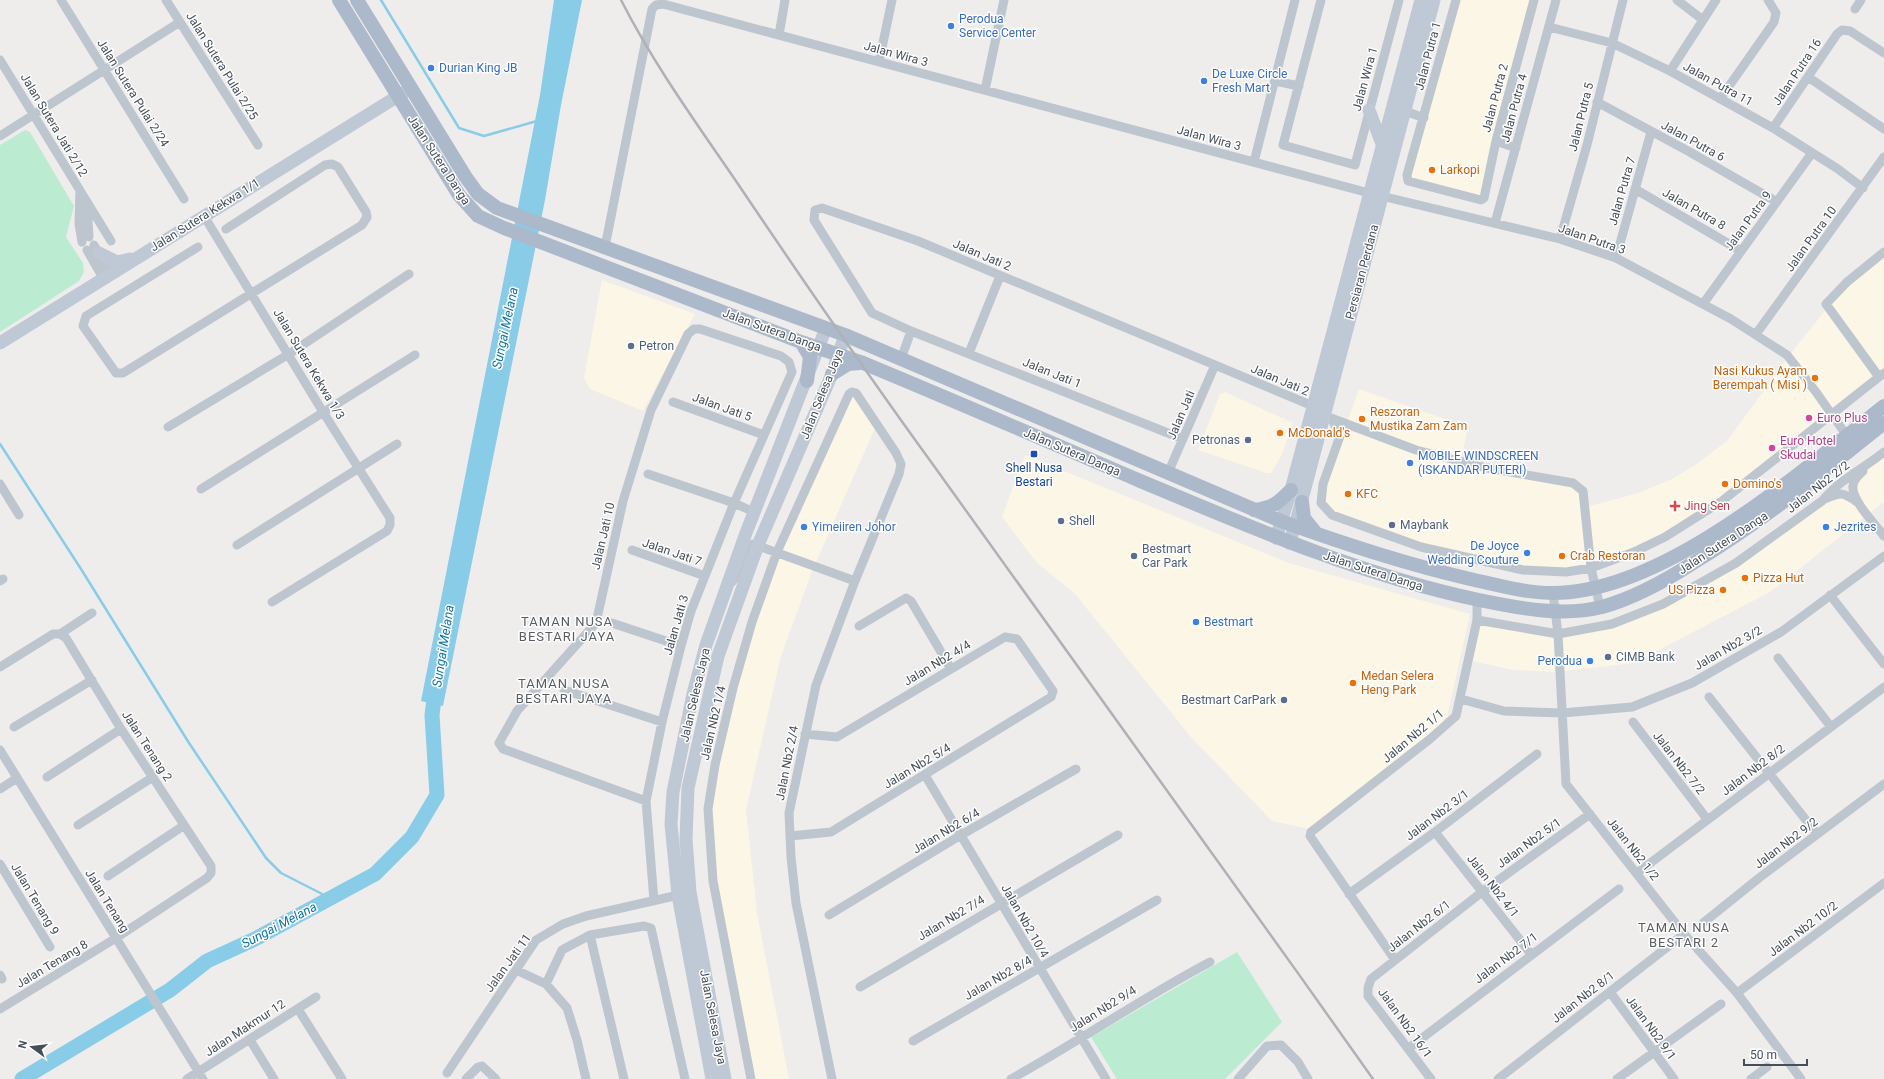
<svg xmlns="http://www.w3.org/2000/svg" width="1884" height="1079" font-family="Roboto,sans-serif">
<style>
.commercial{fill:#fbf6e5}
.green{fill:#bbecd2}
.water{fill:#89cce8}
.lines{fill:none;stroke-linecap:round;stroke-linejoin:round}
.stream{stroke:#89cce8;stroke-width:2.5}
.river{stroke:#89cce8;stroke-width:15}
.street{stroke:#bdc5ce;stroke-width:9}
.secondary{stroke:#bfc8d5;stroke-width:13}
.primary{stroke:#acb9cb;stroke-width:14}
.rail{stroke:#afb1b7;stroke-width:2.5}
.shop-dot{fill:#3f7fe0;stroke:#fff;stroke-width:1.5}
.food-dot{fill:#e8710a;stroke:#fff;stroke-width:1.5}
.service-dot{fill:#5c6f8a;stroke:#fff;stroke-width:1.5}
.hotel-dot{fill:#d1479c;stroke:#fff;stroke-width:1.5}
.transit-dot{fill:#1a4fb4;stroke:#fff;stroke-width:1.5}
.health-dot{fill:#e0444e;stroke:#fff;stroke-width:1.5}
.labels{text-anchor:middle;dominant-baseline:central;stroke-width:3;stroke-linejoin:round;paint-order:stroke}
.shop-label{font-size:12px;fill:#366cbe;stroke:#fff;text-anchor:start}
.street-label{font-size:12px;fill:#454e59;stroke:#fff}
.food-label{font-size:12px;fill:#c56008;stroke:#fff;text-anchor:start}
.service-label{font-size:12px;fill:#4e5e75;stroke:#fff;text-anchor:start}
.hotel-label{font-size:12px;fill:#b23c85;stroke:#fff;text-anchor:start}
.transit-label{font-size:12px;fill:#164399;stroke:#fff}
.health-label{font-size:12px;fill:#be3a42;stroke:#fff;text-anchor:start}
.water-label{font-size:13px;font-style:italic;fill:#1175a0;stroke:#fff}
.neighbourhood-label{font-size:13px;letter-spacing:1px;fill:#595c61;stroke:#fff}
</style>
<rect width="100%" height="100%" fill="#efecec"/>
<path class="commercial" d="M1452,0h86l-36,132 -15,68 -81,-17z
M1884,256v113l-162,128 -63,40 -26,12 -40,14 -27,6 -43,-2 -99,-22 -90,-33 -9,-10v-18l34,-95 103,36 4,4 1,5 -8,30 110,22 10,6 4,16 55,-15 32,-13 25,-15 32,-24 68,-93 37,-46 16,-17z
M602,280l93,34 -52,97 -53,-22 -6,-11z
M1225,392l68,31 -11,31 -11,19h-5l-68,-23 22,-56z
M852,395l3,1 20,32 -62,141 -32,87 -35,154 11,103 32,166h-35l-38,-199 -5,-74 25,-119 19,-65 27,-73z
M1025,455l264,108 181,51 -23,103 -24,25 -114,87 -37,-8 -81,-84 -116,-143 -38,-31 -35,-46z
M1884,456v46l-14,11 -15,-25 2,-6 12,-14z
M1837,497h7l12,8 9,12 -95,75 -136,71 -78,9 -43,-2 -41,-9 8,-37 75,12 109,-29 157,-102z"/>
<path class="green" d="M25,130l5,2 44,74 -8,31 17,26 1,9 -5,9 -79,51v-187z
M1237,952l45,70 -57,57h-108l-26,-42z"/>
<path class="water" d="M554,0h28l-21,105 -16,95 -102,506 -22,-5 119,-606z"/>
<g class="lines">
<path class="stream" d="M381,0l78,128 25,8 53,-15
M0,444l81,125 108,174 77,115 15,15 49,25"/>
<path class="river" d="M22,1079l148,-89 37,-29 48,-22 120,-65 37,-37 25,-42 -5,-80 4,-31"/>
<path class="street" d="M61,0l123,199
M166,0l92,145
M1321,0l-38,145 72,20 44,-165
M1456,0l-49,175 1,6 73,19 3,-2 12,-57 38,-141
M1677,0l26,20
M1855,9l6,-9
M1549,27l63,16 58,28 103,57 65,41 25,19
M779,35l6,-35
M0,60l111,181
M879,62l13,-62
M1670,71l46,-71
M1808,77l76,52
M1275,81l24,5
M985,90l19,-90
M1720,99l54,-77 2,-9 -8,-13
M1597,102l91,49 89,51
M1405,111l19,7
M1773,128l64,-94 5,-4 8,1 34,22
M0,136l180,-114
M1496,141l20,7
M1254,162l41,-162
M1635,189l106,62
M80,191l-1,33 3,18
M87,203l2,34
M204,216l119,196 67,106v7l-3,6 -115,71
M1495,223l61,-223
M1560,239l27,-94 36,-145
M94,245l17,29
M198,247l-112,69 -3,10 33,47h7l239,-148 5,-8 -1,-5 -28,-45 -6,-3 -7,1 -99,64
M605,247l47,-238 4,-4 7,-1 706,189 191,46 56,19 115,61 56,36 29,37 31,44
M87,250l16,28
M1616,258l35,-126
M1703,304l109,-151
M1756,334l128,-177
M969,353l31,-77
M901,359l10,-28
M1879,377l-53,-73 21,-22 37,-30
M673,402l91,33
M1331,418l85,32 71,18 86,15 10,8 8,77 9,39
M1332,419l8,17 -17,48 -2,19 11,12 89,32 102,23 43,2 25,-4 43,-16 31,-15 57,-36 162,-128
M168,427l121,-73 120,-80
M1183,439l-272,-108 -39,-18 -58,-93 1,-10 7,-2 96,33 395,165
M1863,471c-5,5 -10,9 -10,15 -2,14 23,39 31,50
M1168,473l47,-108
M648,474l86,29 20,9
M0,484l19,31
M201,489l214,-134
M1825,499c16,-7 18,-7 32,3
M237,545l160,-101
M632,550l73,26
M0,581l3,-2
M732,582l6,-8 12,-28 3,-2 102,37
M1553,593l5,41 8,150 118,150 53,59 64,86
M1830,595l54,69
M1477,620l81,14 54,-10 51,-20 73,-41 86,-62c17,-21 41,-32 62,-49
M612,623l69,23
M859,626l47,-28 5,3 40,68
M1778,658l53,69
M0,667l53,-33h7l32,-21
M564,690l98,32
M1709,697l108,137
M1461,699l43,12 58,2 70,-6 60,-24 89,-51 103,-76
M1633,722l74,97
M14,727l78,-47
M0,750l203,329
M925,775l181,304
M47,777l74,-48
M0,789l17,-11
M646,801l-143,-52 -4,-6 18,-32 79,-88 27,-122 28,-91 37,-76 6,-5h6l81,27 8,6 3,10 -58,131 -43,108 -10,35 -19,76 -16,79 8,100
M78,825l75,-48
M1435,832l96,122
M790,836l41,-4 220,-135 2,-6 -36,-52 -12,-2 -168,100 -32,-3
M0,864l50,83
M1637,873l247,-186
M108,876l75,-50
M1349,894l86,-62 102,-78
M829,915l132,-80 115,-66
M1703,923l56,-45 125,-94
M590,935l34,144
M1395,960l-85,-124 1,-4 119,-93 26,-23 21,-96v-21
M516,970l30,14 21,24 10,32 9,39
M0,975l2,4
M546,984l16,-34 28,-15 54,-9 7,2 34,151
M860,987l258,-152
M1610,992l64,87
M1737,993l147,-110
M0,1009l116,-71 91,-60 4,-5v-7l-90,-137 -55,-91 -6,-4
M298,1009l44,70
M250,1040l24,39
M913,1041l244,-141
M1409,1048l210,-159
M447,1073l89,-133 27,-16 23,-8 97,-22
M187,1079l129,-82
M466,1079l12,-12 4,-1 14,13
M751,1079l-38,-198 -5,-72 7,-44 18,-77 19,-66 25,-70 72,-158 3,-2 4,1 40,60 5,11 -2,10 -44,107 -39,104 -27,128 2,44 5,46 36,176
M1011,1079c67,-37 131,-81 199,-117
M1238,1079l29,-33 14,-1 17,17 10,17
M1431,1079l-63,-83v-8l3,-9 111,-87 108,-78
M1498,1079l186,-145
M1617,1079l104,-75
M1751,1079l16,-12"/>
<path class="secondary" d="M1369,110l13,34
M99,253l18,9 13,-3
M0,343l411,-255
M1276,538l15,-48 130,-490
M1289,543l6,-17 139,-526
M712,1079l-34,-184 -7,-71 2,-32 20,-98 13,-49 40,-112 80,-205
M725,1079l-35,-187 -4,-53 2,-51 30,-132 40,-111 74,-171 13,-39"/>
<path class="primary" d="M339,0l120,195 19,21 26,12 297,114 62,21c92,38 184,78 275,117 112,47 222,95 341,120 39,8 83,17 123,7 32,-9 63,-26 91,-44 68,-41 130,-91 191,-140
M357,0l108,176 13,18 19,14 348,127 436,186c63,23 125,43 189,58 28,6 55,14 83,14 111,0 247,-121 331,-187
M801,342l9,15 -3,24
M832,374l16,-10 12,-1
M1302,502l2,16 12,15
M1254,510c19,-2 24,-7 37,-20"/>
<path class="rail" d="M621,0c33,65 76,124 117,184 64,95 129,190 196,282 148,204 294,408 439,613"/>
</g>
<g class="shop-dot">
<circle cx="951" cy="26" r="4"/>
<circle cx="431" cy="68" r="4"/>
<circle cx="1204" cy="81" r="4"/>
<circle cx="1410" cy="463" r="4"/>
<circle cx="804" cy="527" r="4"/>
<circle cx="1826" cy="527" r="4"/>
<circle cx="1527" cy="553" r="4"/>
<circle cx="1196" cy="622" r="4"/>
<circle cx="1590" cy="661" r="4"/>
</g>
<g class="food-dot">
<circle cx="1432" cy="170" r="4"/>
<circle cx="1815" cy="378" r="4"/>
<circle cx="1362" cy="419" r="4"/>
<circle cx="1280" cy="433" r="4"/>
<circle cx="1725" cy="484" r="4"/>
<circle cx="1348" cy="494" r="4"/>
<circle cx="1562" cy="556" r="4"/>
<circle cx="1745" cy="578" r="4"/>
<circle cx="1723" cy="590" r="4"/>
<circle cx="1353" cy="683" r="4"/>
</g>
<g class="service-dot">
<circle cx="631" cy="346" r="4"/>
<circle cx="1248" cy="440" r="4"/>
<circle cx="1061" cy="521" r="4"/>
<circle cx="1392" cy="525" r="4"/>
<circle cx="1134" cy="556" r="4"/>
<circle cx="1608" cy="657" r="4"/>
<circle cx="1284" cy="700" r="4"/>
</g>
<g class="hotel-dot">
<circle cx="1809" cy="418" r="4"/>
<circle cx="1772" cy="448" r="4"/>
</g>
<rect class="transit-dot" x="1030" y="450" width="8" height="8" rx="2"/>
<path class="health-dot" d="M1673 500h4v4h4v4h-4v4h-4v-4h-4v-4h4z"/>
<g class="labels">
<g class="shop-label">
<text x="959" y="19">Perodua<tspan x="959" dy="14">Service Center</tspan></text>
<text x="439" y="68">Durian King JB</text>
<text x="1212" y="74">De Luxe Circle<tspan x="1212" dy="14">Fresh Mart</tspan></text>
<text x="1418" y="456">MOBILE WINDSCREEN<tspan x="1418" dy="14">(ISKANDAR PUTERI)</tspan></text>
<text x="812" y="527">Yimeiiren Johor</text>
<text x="1834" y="527">Jezrites</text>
<text x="1519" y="546" text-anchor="end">De Joyce<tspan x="1519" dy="14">Wedding Couture</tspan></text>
<text x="1204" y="622">Bestmart</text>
<text x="1582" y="661" text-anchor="end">Perodua</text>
</g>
<g class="street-label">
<text transform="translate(896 54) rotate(15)">Jalan Wira 3</text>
<text transform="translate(1428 56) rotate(-75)">Jalan Putra 1</text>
<text transform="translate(222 66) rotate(58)">Jalan Sutera Pulai 2/25</text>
<text transform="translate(1797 72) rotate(-56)">Jalan Putra 16</text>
<text transform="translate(1365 79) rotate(-75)">Jalan Wira 1</text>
<text transform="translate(1718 84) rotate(29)">Jalan Putra 11</text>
<text transform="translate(133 93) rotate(58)">Jalan Sutera Pulai 2/24</text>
<text transform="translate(1495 98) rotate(-75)">Jalan Putra 2</text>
<text transform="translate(1514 108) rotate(-75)">Jalan Putra 4</text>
<text transform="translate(1581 117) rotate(-76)">Jalan Putra 5</text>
<text transform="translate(54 125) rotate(59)">Jalan Sutera Jati 2/12</text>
<text transform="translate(1209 138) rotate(15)">Jalan Wira 3</text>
<text transform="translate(1693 141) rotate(29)">Jalan Putra 6</text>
<text transform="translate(439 160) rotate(57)">Jalan Sutera Danga</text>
<text transform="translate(1622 191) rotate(-74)">Jalan Putra 7</text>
<text transform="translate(1694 209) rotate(30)">Jalan Putra 8</text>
<text transform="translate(205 215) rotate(-32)">Jalan Sutera Kekwa 1/1</text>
<text transform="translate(1748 221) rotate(-54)">Jalan Putra 9</text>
<text transform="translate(1592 239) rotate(19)">Jalan Putra 3</text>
<text transform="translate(1811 239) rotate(-54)">Jalan Putra 10</text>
<text transform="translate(982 255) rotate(23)">Jalan Jati 2</text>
<text transform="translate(1362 272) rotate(-75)">Persiaran Perdana</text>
<text transform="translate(772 330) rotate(20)">Jalan Sutera Danga</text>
<text transform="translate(309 364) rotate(59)">Jalan Sutera Kekwa 1/3</text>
<text transform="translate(1052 373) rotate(22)">Jalan Jati 1</text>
<text transform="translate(1280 380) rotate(23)">Jalan Jati 2</text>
<text transform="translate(822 394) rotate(-68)">Jalan Selesa Jaya</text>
<text transform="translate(722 407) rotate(20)">Jalan Jati 5</text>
<text transform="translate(1181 415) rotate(-67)">Jalan Jati</text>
<text transform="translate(1072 452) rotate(23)">Jalan Sutera Danga</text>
<text transform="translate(1818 487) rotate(-38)">Jalan Nb2 2/2</text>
<text transform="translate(603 536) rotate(-77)">Jalan Jati 10</text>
<text transform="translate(1723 543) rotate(-33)">Jalan Sutera Danga</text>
<text transform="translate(672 552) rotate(19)">Jalan Jati 7</text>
<text transform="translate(1373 571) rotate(18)">Jalan Sutera Danga</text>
<text transform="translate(676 625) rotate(-74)">Jalan Jati 3</text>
<text transform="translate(1728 648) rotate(-30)">Jalan Nb2 3/2</text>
<text transform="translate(937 663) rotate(-31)">Jalan Nb2 4/4</text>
<text transform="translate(695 695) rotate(-77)">Jalan Selesa Jaya</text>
<text transform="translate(713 723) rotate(-77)">Jalan Nb2 1/4</text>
<text transform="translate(1413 736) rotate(-40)">Jalan Nb2 1/1</text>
<text transform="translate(147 746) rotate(57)">Jalan Tenang 2</text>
<text transform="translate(787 763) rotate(-79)">Jalan Nb2 2/4</text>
<text transform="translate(1679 763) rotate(52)">Jalan Nb2 7/2</text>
<text transform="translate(917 766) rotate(-31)">Jalan Nb2 5/4</text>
<text transform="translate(1753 770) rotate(-37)">Jalan Nb2 8/2</text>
<text transform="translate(1437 815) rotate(-37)">Jalan Nb2 3/1</text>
<text transform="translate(946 831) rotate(-31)">Jalan Nb2 6/4</text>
<text transform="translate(1529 843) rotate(-36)">Jalan Nb2 5/1</text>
<text transform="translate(1786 843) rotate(-37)">Jalan Nb2 9/2</text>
<text transform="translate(1633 849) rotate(52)">Jalan Nb2 1/2</text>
<text transform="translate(1493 886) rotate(52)">Jalan Nb2 4/1</text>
<text transform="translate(35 899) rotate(59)">Jalan Tenang 9</text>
<text transform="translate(107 901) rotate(58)">Jalan Tenang</text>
<text transform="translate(951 918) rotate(-31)">Jalan Nb2 7/4</text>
<text transform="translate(1025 921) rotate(60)">Jalan Nb2 10/4</text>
<text transform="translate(1419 926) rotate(-38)">Jalan Nb2 6/1</text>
<text transform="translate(1803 929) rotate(-37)">Jalan Nb2 10/2</text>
<text transform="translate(1506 958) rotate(-37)">Jalan Nb2 7/1</text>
<text transform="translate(508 963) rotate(-54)">Jalan Jati 11</text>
<text transform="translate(52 964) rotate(-31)">Jalan Tenang 8</text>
<text transform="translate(998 978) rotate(-30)">Jalan Nb2 8/4</text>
<text transform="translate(1583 997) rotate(-38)">Jalan Nb2 8/1</text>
<text transform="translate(1103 1009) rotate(-32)">Jalan Nb2 9/4</text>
<text transform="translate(713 1017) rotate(79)">Jalan Selesa Jaya</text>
<text transform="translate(1405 1023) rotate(54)">Jalan Nb2 16/1</text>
<text transform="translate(245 1028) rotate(-33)">Jalan Makmur 12</text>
<text transform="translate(1651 1028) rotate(54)">Jalan Nb2 9/1</text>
</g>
<g class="food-label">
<text x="1440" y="170">Larkopi</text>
<text x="1807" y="371" text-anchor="end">Nasi Kukus Ayam<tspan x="1807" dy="14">Berempah ( Misi )</tspan></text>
<text x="1370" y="412">Reszoran<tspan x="1370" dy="14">Mustika Zam Zam</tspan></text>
<text x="1288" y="433">McDonald's</text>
<text x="1733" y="484">Domino's</text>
<text x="1356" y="494">KFC</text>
<text x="1570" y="556">Crab Restoran</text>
<text x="1753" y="578">Pizza Hut</text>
<text x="1715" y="590" text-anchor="end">US Pizza</text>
<text x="1361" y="676">Medan Selera<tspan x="1361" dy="14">Heng Park</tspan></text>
</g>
<g class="service-label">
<text x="639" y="346">Petron</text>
<text x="1240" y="440" text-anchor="end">Petronas</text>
<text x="1069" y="521">Shell</text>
<text x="1400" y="525">Maybank</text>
<text x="1142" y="549">Bestmart<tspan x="1142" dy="14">Car Park</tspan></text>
<text x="1616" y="657">CIMB Bank</text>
<text x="1276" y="700" text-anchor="end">Bestmart CarPark</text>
</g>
<g class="hotel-label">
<text x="1817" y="418">Euro Plus</text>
<text x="1780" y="441">Euro Hotel<tspan x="1780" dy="14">Skudai</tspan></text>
</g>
<g class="transit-label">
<text x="1034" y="468">Shell Nusa<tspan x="1034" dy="14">Bestari</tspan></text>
</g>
<g class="health-label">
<text x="1684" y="506">Jing Sen</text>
</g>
<g class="water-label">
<text transform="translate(505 328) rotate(-78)">Sungai Melana</text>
<text transform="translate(443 646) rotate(-81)">Sungai Melana</text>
<text transform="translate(279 925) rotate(-28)">Sungai Melana</text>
</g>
<g class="neighbourhood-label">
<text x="567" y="621">TAMAN NUSA<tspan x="567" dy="15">BESTARI JAYA</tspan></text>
<text x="564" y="683">TAMAN NUSA<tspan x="564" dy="15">BESTARI JAYA</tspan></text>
<text x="1684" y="927">TAMAN NUSA<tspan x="1684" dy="15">BESTARI 2</tspan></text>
</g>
</g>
<g transform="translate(32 1047) rotate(285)" stroke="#ffffff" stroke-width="3" paint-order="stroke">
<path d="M0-3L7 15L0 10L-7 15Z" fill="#454e59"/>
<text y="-6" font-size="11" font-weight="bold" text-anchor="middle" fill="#454e59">N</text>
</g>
<path d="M1744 1059v6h63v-6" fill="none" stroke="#454e59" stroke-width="2"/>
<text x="1750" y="1059" font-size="12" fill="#454e59" stroke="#ffffff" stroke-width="3" paint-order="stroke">50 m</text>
</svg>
